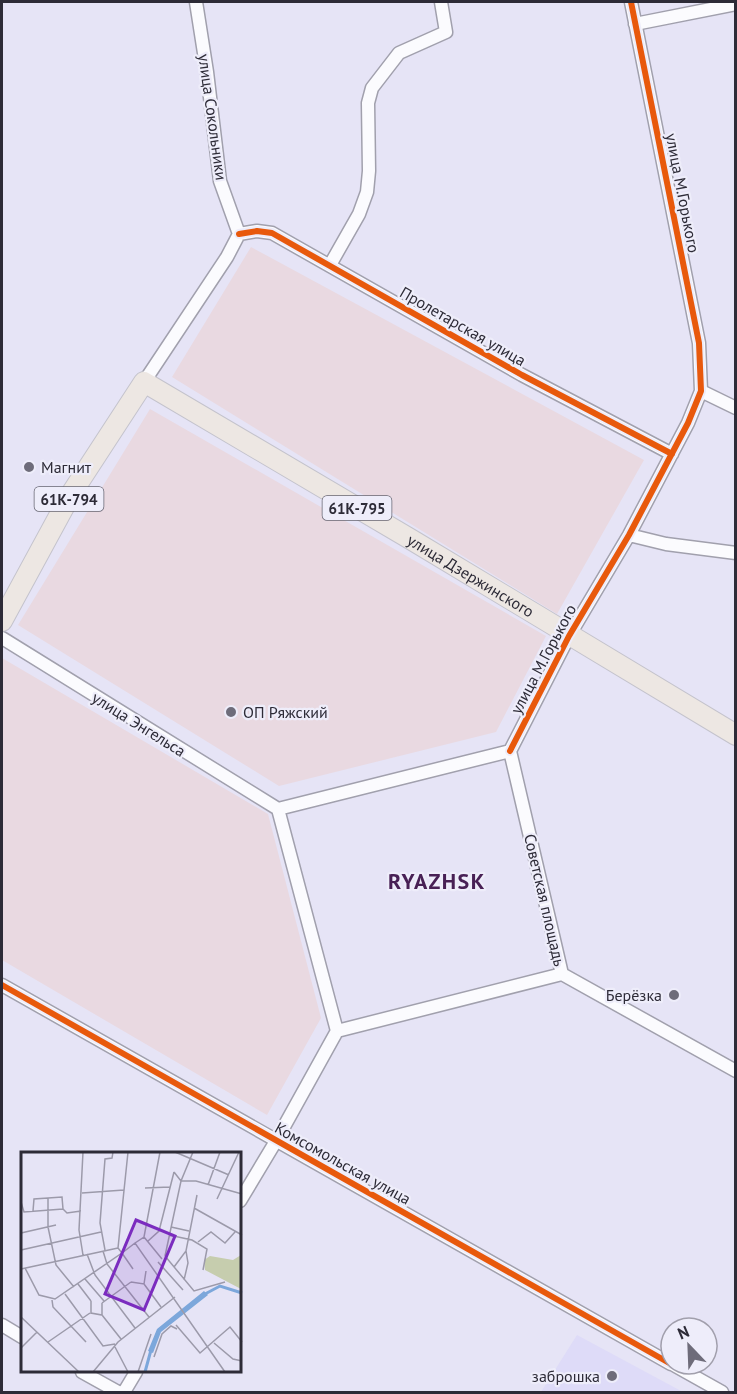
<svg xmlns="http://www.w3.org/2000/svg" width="737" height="1394" font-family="'PT Sans',sans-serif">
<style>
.commercial{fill:#e9d9e1}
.built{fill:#dedbf8}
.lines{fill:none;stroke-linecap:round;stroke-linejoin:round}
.minor-casing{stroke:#a1a0ad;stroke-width:15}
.primary-casing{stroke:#c4c3cc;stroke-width:22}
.minor{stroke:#fbfbfe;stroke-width:12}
.primary{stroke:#ede7e3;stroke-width:20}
.cycleway-casing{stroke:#eeedfa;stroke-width:10}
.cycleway{stroke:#e8590c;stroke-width:6}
.poi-dot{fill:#6e6c7a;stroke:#eeedfa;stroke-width:2}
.labels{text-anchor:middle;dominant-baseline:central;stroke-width:4.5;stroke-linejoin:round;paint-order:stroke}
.shield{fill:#eeedfa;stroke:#676572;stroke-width:1.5}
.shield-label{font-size:15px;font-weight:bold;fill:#2d2b37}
.street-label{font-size:16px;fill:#2d2b37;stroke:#eeedfa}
.poi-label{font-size:16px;fill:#2d2b37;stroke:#eeedfa;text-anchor:start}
.district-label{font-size:22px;font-weight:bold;letter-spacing:1.5px;fill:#482055;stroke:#eeedfa}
.inset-river{fill:none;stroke:#7ca7db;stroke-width:3}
.inset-road{fill:none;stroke:#9c9aaa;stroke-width:1.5}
.view{fill:#7b2cbf;fill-opacity:0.15;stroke:#7b2cbf;stroke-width:3}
.inset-edge{fill:none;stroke:#2d2b37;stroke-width:3}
</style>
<rect width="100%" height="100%" fill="#e6e4f6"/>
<path class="commercial" d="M251,247l393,213 -87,154 -385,-237z
M150,409l396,227 -50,96 -217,54 -261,-161z
M2,658l266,156 53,204 -54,97 -265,-155z"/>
<path class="built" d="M577,1335l106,57h-142z"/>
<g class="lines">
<defs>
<path id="minor" d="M635,24l101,-20
M239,234l18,-3 15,2 250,142 150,79
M330,265l29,-51 8,-22 2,-21 -1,-68 4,-15 27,-35 47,-21 -5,-30
M144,382l83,-125 12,-23 -19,-53 -13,-109 -11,-70
M701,391l35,17
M629,535l37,9 70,9
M2,638l276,171
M510,751l59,-115 60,-101 59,-112 13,-32 -2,-48 -68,-341
M278,809l232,-58
M278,809l59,222
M562,974l174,97
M2,985l669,379
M337,1031l225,-57 -52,-223
M240,1201l36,-60 61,-110
M2,1325l20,12
M672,1364l50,28
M82,1372l36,20
M124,1392l12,-20"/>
<g id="primary">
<path id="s1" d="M2,621l69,-127 73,-112 268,158 324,195"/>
</g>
</defs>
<use href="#minor" class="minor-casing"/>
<use href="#primary" class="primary-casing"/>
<use href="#minor" class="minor"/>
<use href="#primary" class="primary"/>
<defs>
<path id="cycleway" d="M239,234l18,-3 15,2 250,142 150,79
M510,751l59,-115 60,-101 59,-112 13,-32 -2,-48 -68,-341
M2,985l669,379"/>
</defs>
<use href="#cycleway" class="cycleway-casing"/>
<use href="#cycleway" class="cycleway"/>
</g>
<g class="poi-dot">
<circle cx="29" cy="467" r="6"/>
<circle cx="231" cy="712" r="6"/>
<circle cx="674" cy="995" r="6"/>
<circle cx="612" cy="1376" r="6"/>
</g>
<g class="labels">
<g class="shield">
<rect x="34.5" y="487" width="69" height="24" rx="4.5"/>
<rect x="322.5" y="496" width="69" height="24" rx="4.5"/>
</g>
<g class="shield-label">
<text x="69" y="499">61К-794</text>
<text x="357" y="508">61К-795</text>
</g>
<g class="street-label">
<text transform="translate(213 117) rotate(82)">улица Сокольники</text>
<text transform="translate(683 193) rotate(79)">улица М.Горького</text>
<text transform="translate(463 326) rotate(30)">Пролетарская улица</text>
<text stroke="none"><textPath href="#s1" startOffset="658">улица Дзержинского</textPath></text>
<text transform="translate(543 659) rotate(-62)">улица М.Горького</text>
<text transform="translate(139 724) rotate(32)">улица Энгельса</text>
<text transform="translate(545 900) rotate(77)">Советская площадь</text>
<text transform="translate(343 1163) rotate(29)">Комсомольская улица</text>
</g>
<g class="poi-label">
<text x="41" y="467">Магнит</text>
<text x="243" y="712">ОП Ряжский</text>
<text x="662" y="995" text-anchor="end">Берёзка</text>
<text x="600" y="1376" text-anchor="end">заброшка</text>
</g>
<g class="district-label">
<text x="437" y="881">RYAZHSK</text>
</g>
</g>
<g transform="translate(21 1152)">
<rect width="220" height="220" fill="#e6e4f6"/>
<path d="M220,103v34l-36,-19 -1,-10 6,-4 23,4z" fill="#c6cdae"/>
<path d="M183,139l4,4 -47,37 -8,21 -5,-2 9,-22z" fill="#7ca7db"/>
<path class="inset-river" d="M184,142l15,-8 22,7M124,220l6,-22"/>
<path class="inset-road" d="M107,0l-10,96 4,5 13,-10 90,129M154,0l54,23M153,20l7,9h15l46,13M187,33l12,-33M124,36l25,-1M61,41l42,-3M196,47l22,-47M0,50l3,10 39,-3M173,56l48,27M42,57l4,4 14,-2M12,59l1,-12 28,-2 1,12M27,75l8,38 18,22M27,75v-29M150,75l18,4M0,81l35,-8M148,83l23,5 15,9 -4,21M123,85l18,22M127,89l11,-10 15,-59M177,90l13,-10 14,11 10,-11M114,91l9,-6 16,-85M0,98l80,-18M84,98l-5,-27 5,-64 7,-1 1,-6M82,99l4,13 42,53M66,102l8,21 40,53M62,103l-4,-25 4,-78M144,104l16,-75 12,-29M144,104l29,35 31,-9M137,110l25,28M153,115l12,-16 11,-56M4,116l14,27 16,4 67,-46 11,16M0,117l97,-21M64,127l19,22M163,128l4,-17 -2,-12M110,130l13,2 2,-13M57,132l13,17M123,132l17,23M44,142l38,52 12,-2M31,148l1,7 33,35M70,149v12l11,2v-12M81,151l29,-21M81,163l19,24M0,165l58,55M155,173l24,28 30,-26 12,15M27,190l42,-29M193,191l19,16 9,2M94,195l13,25M0,196l16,-16M133,205l8,-23 9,-8 6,3M72,220l25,-30 57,-45M117,220l13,-38"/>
<path class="view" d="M115,68l39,16 -31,74 -39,-16z"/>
<rect width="220" height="220" class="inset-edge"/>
</g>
<rect width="737" height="1394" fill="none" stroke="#2d2b37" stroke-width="6"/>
<g transform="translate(689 1346) rotate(337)"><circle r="28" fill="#eeedfa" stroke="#a19fac" stroke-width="1.5"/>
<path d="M0-4.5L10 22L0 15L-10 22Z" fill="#6e6c7a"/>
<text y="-9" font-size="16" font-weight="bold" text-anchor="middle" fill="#2d2b37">N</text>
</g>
</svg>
